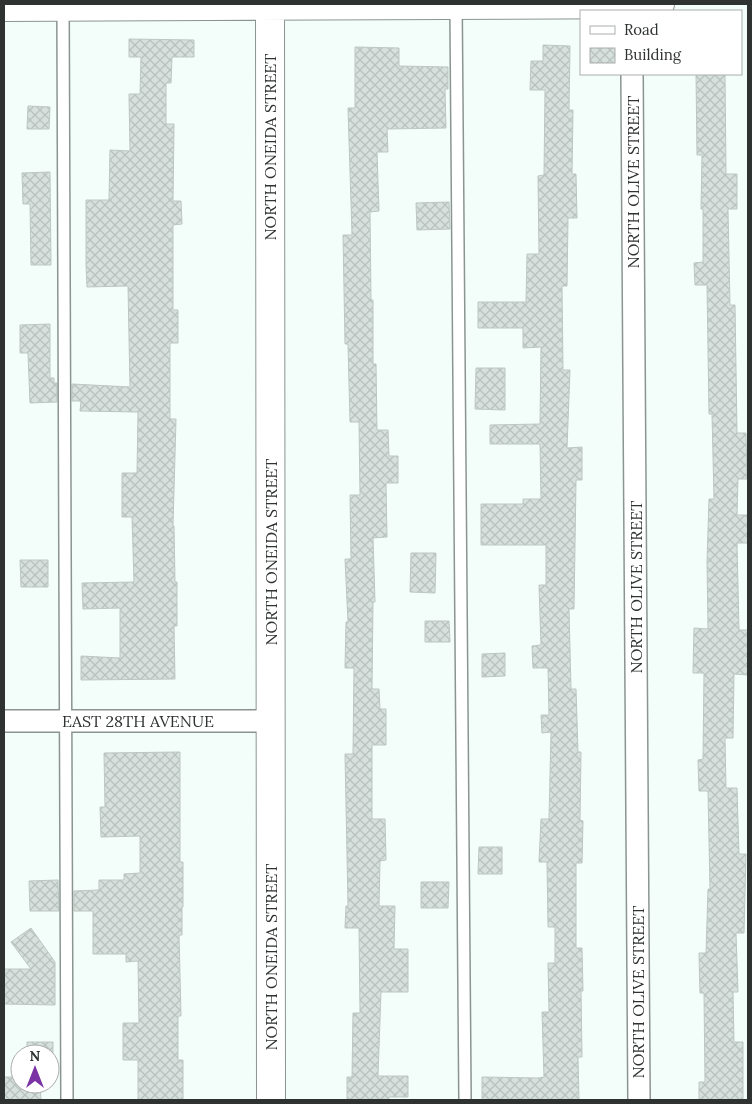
<svg xmlns="http://www.w3.org/2000/svg" width="752" height="1104" font-family="Lora,serif">
<style>
.building{fill:url(#building-cross-hatch);stroke:#bdc7c2}
.lines{fill:none;stroke-linecap:round;stroke-linejoin:round}
.service-casing{stroke:#8b9590;stroke-width:14}
.minor-casing{stroke:#8b9590;stroke-width:24}
.tertiary-casing{stroke:#8b9590;stroke-width:30}
.service{stroke:#fff;stroke-width:11}
.minor{stroke:#fff;stroke-width:21}
.tertiary{stroke:#fff;stroke-width:28}
.labels{text-anchor:middle;dominant-baseline:central;stroke-width:4;stroke-linejoin:round;paint-order:stroke}
.street-label{font-size:16px;fill:#2e3231;stroke:#fff}
</style>
<defs>
<pattern id="building-cross-hatch" width="8" height="8" patternUnits="userSpaceOnUse" patternTransform="scale(1.25)"><rect width="8" height="8" fill="#d6e0dc"/><path d="M0 0l8 8M0 8l8-8" fill="none" stroke="#b8c1bd"/></pattern>
</defs>
<rect width="100%" height="100%" fill="#f3fdf9"/>
<path class="building" d="M129,39l65,1v17h-22l-1,26h-5v41h8l-1,77h8l1,23 -9,1v85h5v33h-8v76h6l-3,107h1l1,56h2v44h-3l1,53 -94,1v-24l39,2v-50l-37,1 -1,-26 52,-1 -2,-65h-10v-44h15l1,-61 -58,-1 1,-10h-9v-17l58,3 -2,-101 -41,1 -1,-22v-65h23l1,-50 20,1 -1,-57h11l1,-37h-12z
M543,45l27,1 -1,64h4l-1,64h4l1,44h-9l-1,68h-5l1,84h7l-3,78 15,-1v33h-6l-2,129h-5l2,80h5l2,63h3l-1,68 3,1 -1,42h-6v85h6l1,43h-2l1,66h-4l1,43h-97v-23l56,1 6,-1 -2,-65h7l-1,-49h7v-36h-7l-1,-65h-8l2,-43h8l2,-87 -9,1 -1,-18h8l-1,-47h-15l-1,-22 9,-1 -2,-60h7v-40h-65v-41h42v-5h18l-1,-55h-50v-19l50,-1 1,-77 -18,1v-20h-45v-26h48l1,-48h12l-1,-78 6,-1 1,-85h-15l1,-29h12z
M355,47l44,1v18l49,1v22h-3l1,39 -59,1 1,23h-11l2,59 -9,1 1,88h2v64h3l1,66h11l1,26h9v27h-12l1,54 -14,1 2,64h-2l-1,87h7l1,20h6v36h-14v74h13l1,41 -6,1 -1,45h16l-1,43h14v43h-27l-3,84h30v21h-19v3h-42v-23h5l1,-64h7l-1,-85h-14l1,-22h2l-3,-152h8l1,-86h-9l1,-46h2l-3,-63h6l-1,-64h10l-1,-73h-9l-2,-78h-3l-2,-109h9l-4,-127h7z
M696,74h29l1,100h11v35h-9l2,96h5l2,128h9l1,46h-9l-1,36h11v28h-11l2,87h9v45l-14,-1 -1,64h-8l1,50h11l2,66h7l-2,79h-8l2,59h-5l1,50h9v58h-44v-18h6l-1,-89h-4l-1,-40h7l2,-64h2l-2,-98h-9l-1,-31 5,-1 1,-86h-11l1,-45 14,1 -1,-67 2,-63h5l-2,-85h-3l-2,-129h-12l-1,-22 9,-1v-53h-2l1,-54h-5z
M28,106l22,1 -1,22h-22z
M50,172l1,93h-20l-1,-61h-7l-1,-31z
M449,202l1,27 -33,1 -1,-27z
M50,324v54h4v5h3v19l-27,1 -2,-50h-8v-28z
M476,368h29v42l-30,-1z
M411,553h25l-1,40 -25,-1z
M20,560h28v27h-27z
M425,621h24l1,21h-25z
M505,653v23l-23,1v-23z
M180,752v110h3v45h-1v28h-3l2,81h-3v44h5v40h-45v-40h-15v-37h16l-1,-62 -12,1v-8h-33v-43h-19v-20l25,-1v-10h25v-6l16,-1v-37l-39,1 -1,-30h5l-1,-54z
M479,847h23v27h-24z
M58,880l1,31h-29l-1,-30z
M421,882h28l-1,26h-27z
M31,928l24,34v43l-51,-1v-35h27l-20,-27z
M27,1042h26v26h-3v-14h-23z
M4,1077h16v7h20l1,16h-37z"/>
<g class="lines">
<defs>
<path id="service" d="M456,5l9,1095
M63,7l4,1093"/>
<path id="minor" d="M632,74l7,1026
M4,721h267"/>
<path id="tertiary" d="M270,4l1,1096
M4,7l656,-3"/>
</defs>
<use href="#service" class="service-casing"/>
<use href="#minor" class="minor-casing"/>
<use href="#tertiary" class="tertiary-casing"/>
<use href="#service" class="service"/>
<use href="#minor" class="minor"/>
<use href="#tertiary" class="tertiary"/>
</g>
<g class="labels">
<g class="street-label">
<text transform="translate(270 147) rotate(-90)">NORTH ONEIDA STREET</text>
<text transform="translate(633 182) rotate(-90)">NORTH OLIVE STREET</text>
<text transform="translate(271 552) rotate(-90)">NORTH ONEIDA STREET</text>
<text transform="translate(636 587) rotate(-90)">NORTH OLIVE STREET</text>
<text x="138" y="721">EAST 28TH AVENUE</text>
<text transform="translate(271 957) rotate(-90)">NORTH ONEIDA STREET</text>
<text transform="translate(638 992) rotate(-90)">NORTH OLIVE STREET</text>
</g>
</g>
<rect width="752" height="1104" fill="none" stroke="#2e3231" stroke-width="10"/>
<rect x="580" y="10" width="162" height="65" fill="#ffffff" stroke="#abadad"/>
<rect x="590" y="26" width="25" height="8" fill="#ffffff" stroke="#abadad"/>
<text x="624" y="35" font-size="15" fill="#2e3231">Road</text>
<rect x="590" y="48" width="25" height="15" fill="url(#building-cross-hatch)" stroke="#abadad"/>
<text x="624" y="60" font-size="15" fill="#2e3231">Building</text>
<g transform="translate(35 1069)"><circle r="24" fill="#ffffff" stroke="#abadad"/>
<path d="M0-4L9 19L0 12L-9 19Z" fill="#7a32a4"/>
<text y="-8" font-size="14" font-weight="bold" text-anchor="middle" fill="#2e3231">N</text>
</g>
</svg>
